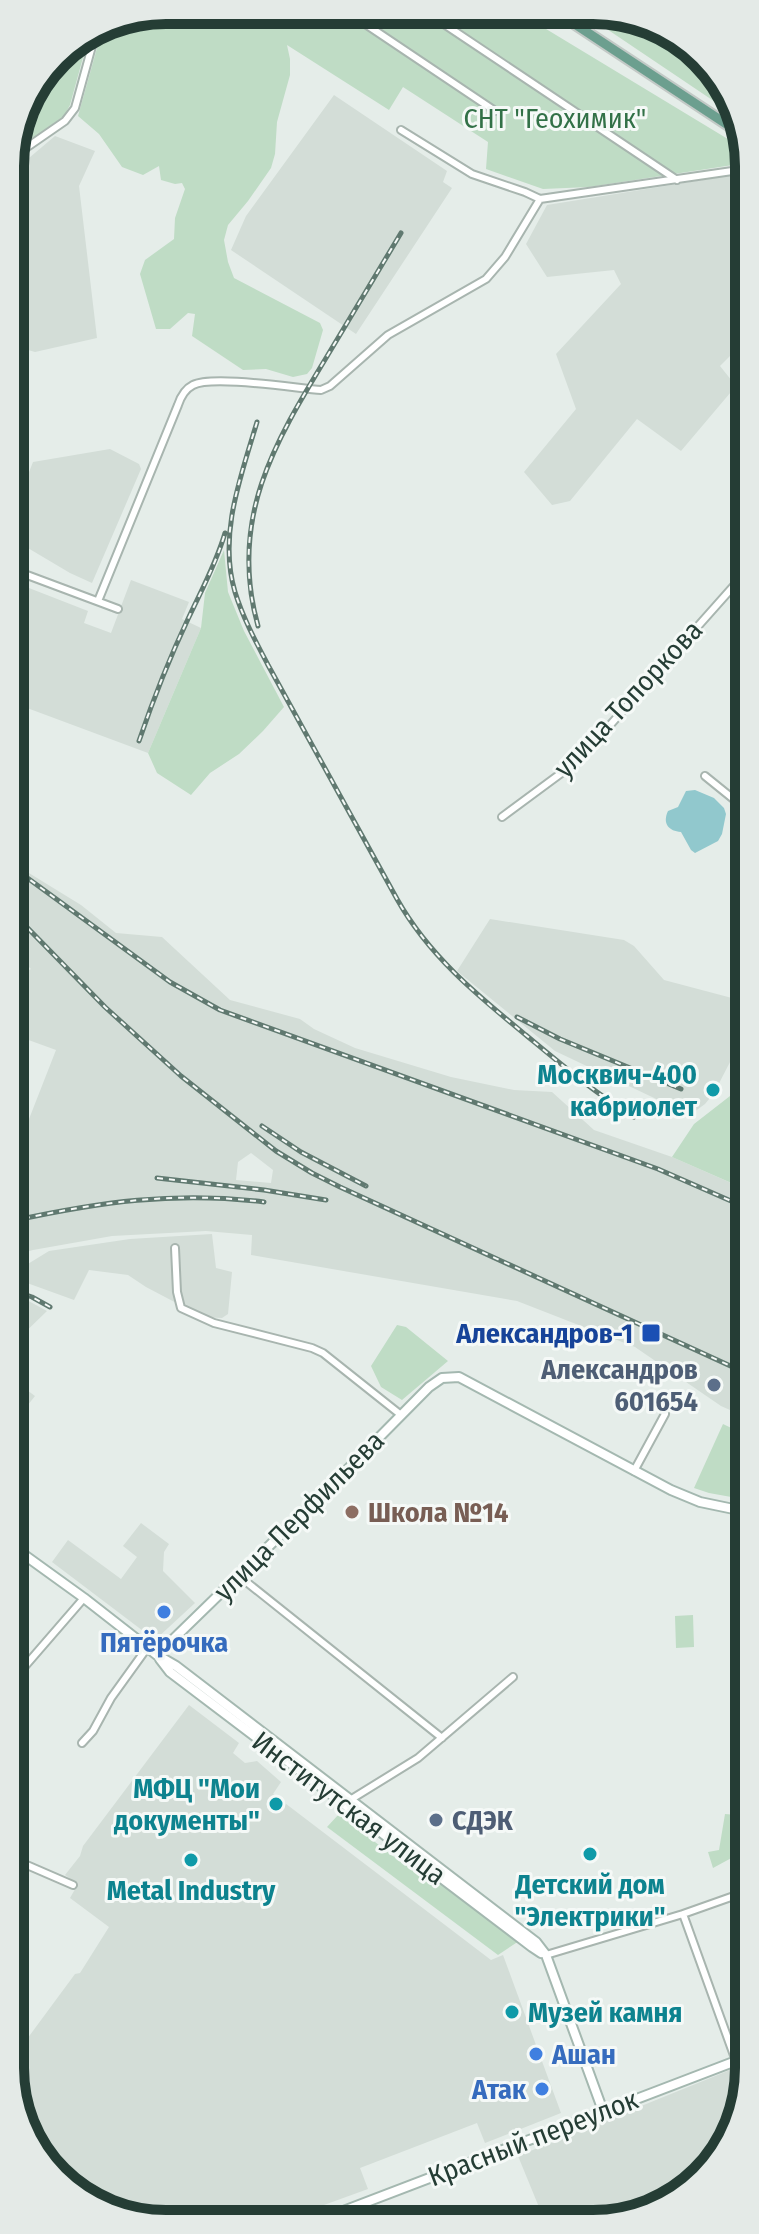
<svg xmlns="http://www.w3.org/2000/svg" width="759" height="2234" font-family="'Fira Sans Condensed',sans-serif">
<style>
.built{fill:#d3ddd7;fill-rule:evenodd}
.green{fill:#bfdcc5}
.water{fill:#91c8cd}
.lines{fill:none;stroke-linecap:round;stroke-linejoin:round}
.street-casing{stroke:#a8b5af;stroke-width:10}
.secondary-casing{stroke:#a4b8b0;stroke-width:12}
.primary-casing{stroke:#c2c9c6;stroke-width:13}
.street{stroke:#fff;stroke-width:6}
.secondary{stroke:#fff;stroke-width:8}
.primary{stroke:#6c9f8f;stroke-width:9}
.rail-casing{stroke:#607970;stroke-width:5}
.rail{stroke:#f5f9f7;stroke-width:2;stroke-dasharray:6;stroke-linecap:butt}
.culture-dot{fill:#0f9aa8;stroke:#f5f9f7;stroke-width:3}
.transit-dot{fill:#1a4fb4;stroke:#f5f9f7;stroke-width:3}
.service-dot{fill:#5c6f8a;stroke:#f5f9f7;stroke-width:3}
.education-dot{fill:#8d6e63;stroke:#f5f9f7;stroke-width:3}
.shop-dot{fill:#3f7fe0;stroke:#f5f9f7;stroke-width:3}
.labels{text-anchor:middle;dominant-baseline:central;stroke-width:6;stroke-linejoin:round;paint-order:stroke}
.park-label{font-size:28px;fill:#327147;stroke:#f5f9f7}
.street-label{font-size:28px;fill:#253d35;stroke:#f5f9f7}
.culture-label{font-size:28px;font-weight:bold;fill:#0d838f;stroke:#f5f9f7;text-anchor:end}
.transit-label{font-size:28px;font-weight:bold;fill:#164399;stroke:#f5f9f7;text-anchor:end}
.service-label{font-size:28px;font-weight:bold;fill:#4e5e75;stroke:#f5f9f7;text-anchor:end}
.education-label{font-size:28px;font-weight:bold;fill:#785e54;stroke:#f5f9f7;text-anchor:start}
.shop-label{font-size:28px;font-weight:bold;fill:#366cbe;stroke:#f5f9f7}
.rim{fill:none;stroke:#253d35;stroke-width:10}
</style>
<rect width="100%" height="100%" fill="#e5ede9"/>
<path class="built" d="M334,95l113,76 -4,11 9,6 -96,146 -125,-84 15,-34z
M55,136l40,15 -16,35 18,152 -62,14 -24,-7 -1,-171z
M746,173v167l-26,26 16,20 -55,65 -44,-32 -67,82 -18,4 -28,-33 52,-63 -20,-55 65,-70 -7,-14 -67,7 -21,-33 21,-39z
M110,449l29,15 2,5 -49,114 -22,-10 -59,-35v-20l22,-56z
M131,580l58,22 -7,17 19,9 -53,125 -137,-51v-121l77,30 -4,12 27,10z
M11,862l70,43 35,28 46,4 68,63 70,19 14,10 41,19 96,29 63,13 38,2 42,38 78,27 75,33 1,228 -27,-12 -86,-59 -118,-46 -266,-46 1,-20 -46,-4 -94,5 -79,14 -21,6v-95l11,-4 -1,-14 7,-24 27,-69 -44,-16v-55l19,-10 -20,-19zM251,1153l22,17 -2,13 -35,-3 2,-18z
M490,919l134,21 10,6 30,34 83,22v19l-3,14 -30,58 -9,11 -15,11 -135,-64 -98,-80z
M212,1234l4,34 16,4 -4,42 -6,4 -19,-1 -57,-30 -18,-12 -39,-5 -15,30 -58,-21 2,-9 31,-19 81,-12z
M12,1295l11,3 24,13 -35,34z
M12,1379l23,17 -19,24 3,3 -3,6 13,9 -13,19 -2,-2 -2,3z
M141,1523l28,21 -5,8 -1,19 32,32 -40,37 -103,-78 16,-22 53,39 16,-22 -14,-11z
M189,1705l50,38 -6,10 12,10 12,-2 24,21 -8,12 218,166 12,-5 58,158 -76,30 -8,-20 -117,45 8,21 -88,32h-145l-59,-32 -27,-23 -36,-67v-41l62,-84 5,-1 29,-46 -39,-29 8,-14 -13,-9 15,-19 3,-10z
M730,2070l10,29 -29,71 -87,51h-69l-14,-9 -23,-56z"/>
<path class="green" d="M166,10l352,2 228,138v13l-157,24 -46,2 -57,-20 2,-27 -85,-55 -14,23 -102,-65 3,14v16l-13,47 -2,32 -4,14 -23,33 -20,24 -4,15 4,22 6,16 86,45 3,7 -11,38 -5,6 -14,3 -27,-8 -23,1 -51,-34 3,-22 -7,-1 -18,16h-14l-16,-55 5,-14 29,-21 1,-21 10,-29 -3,-6 -7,1 -14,-4 -2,-14 -16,9 -21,-8 -23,-33 -21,-18 26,-93z
M583,13h41l80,43 32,60z
M90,32l-20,73 -6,11 -53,38 15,-57 37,-48z
M224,550l4,42 16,39 40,76 -21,24 -24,23 -29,19 -19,22 -34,-22 -9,-20 53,-125 4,-35z
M747,1059v126h-11l-64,-28 22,-33 36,-28z
M397,1325l9,2 42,34 -46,39 -21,-13 -10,-21z
M723,1424l25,12v64l-39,-7 -15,-5z
M693,1615l1,32 -18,1 -1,-32z
M339,1814l63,49 9,-4 108,82 -21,14 -171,-128z
M725,1814l23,2v33l-35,19 -5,-16 11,-2z"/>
<path class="water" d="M695,790l19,8 10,10 2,6 -4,20 -4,7 -23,12 -4,-3 -10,-18c-12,-1 -19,-8 -13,-21l10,-4 8,-16z"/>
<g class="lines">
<defs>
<path id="street" d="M346,11l149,100
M426,12l251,168
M401,130l71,44 53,18 15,7
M10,159l55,-38 10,-13 22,-80
M11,569l107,40
M98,601l80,-196c3,-9 7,-16 15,-20 19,-10 102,3 128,5l9,-4 58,-51 98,-56 19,-22 35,-58 206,-30
M705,776l42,34
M502,817l77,-57 168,-189
M175,1248l2,44 4,16 33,15 98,25 11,5 78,62
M634,1471l31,-57
M239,1576l203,162
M13,1680l71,-82
M82,1743l11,-12 18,-33 36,-50
M350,1800l68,-42 95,-81
M13,1859l60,26
M683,1914l62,172
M546,1955l137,-41 65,-23"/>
<path id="secondary" d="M12,1546l72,52 73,57 19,11 360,276 10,13 57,156
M157,1655l185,-180 87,-88 13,-9 17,-1 212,113 29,12 48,10
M160,1659l10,13 362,275 9,6
M317,2221l432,-165"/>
<path id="primary" d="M558,13l188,124"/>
</defs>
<use href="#street" class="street-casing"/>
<use href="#secondary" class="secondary-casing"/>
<use href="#primary" class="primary-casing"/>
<use href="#street" class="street"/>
<use href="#secondary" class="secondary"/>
<use href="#primary" class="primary"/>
<defs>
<path id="rail" d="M257,422c-16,54 -39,113 -22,170 8,26 21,50 33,73l129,234c32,57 80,96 130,137 35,29 68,57 107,81
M258,626c-30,-108 17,-184 71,-273 24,-40 48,-80 72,-120
M139,741c14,-41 30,-82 49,-122 13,-28 28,-55 37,-86
M11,866l159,116 50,28 438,159 89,39
M11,911l94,96 76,69 95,75 36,22 28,14 408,187
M517,1017l43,22 121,50
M262,1126l39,26 65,34
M157,1178l107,12 62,10
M12,1221c87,-19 163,-30 252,-19
M12,1290l20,7 18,10"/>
</defs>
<use href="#rail" class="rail-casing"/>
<use href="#rail" class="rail"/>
</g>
<g class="culture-dot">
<circle cx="713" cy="1090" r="8"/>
<circle cx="276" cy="1804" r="8"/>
<circle cx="590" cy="1854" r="8"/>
<circle cx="191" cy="1860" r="8"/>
<circle cx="512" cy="2012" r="8"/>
</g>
<rect class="transit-dot" x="641" y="1323" width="20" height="20" rx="4"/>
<g class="service-dot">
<circle cx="714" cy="1385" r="8"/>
<circle cx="436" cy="1820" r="8"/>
</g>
<circle class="education-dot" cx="352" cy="1512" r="8"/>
<g class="shop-dot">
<circle cx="164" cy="1612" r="8"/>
<circle cx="536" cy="2054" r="8"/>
<circle cx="542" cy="2089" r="8"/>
</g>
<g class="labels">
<g class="park-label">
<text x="555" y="118">СНТ "Геохимик"</text>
</g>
<g class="street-label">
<text transform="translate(628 699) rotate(-47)">улица Топоркова</text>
<text transform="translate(299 1516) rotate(-45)">улица Перфильева</text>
<text transform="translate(349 1808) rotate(37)">Институтская улица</text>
<text transform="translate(533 2138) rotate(-21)">Красный переулок</text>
</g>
<g class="culture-label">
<text x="697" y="1074">Москвич-400<tspan x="697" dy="32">кабриолет</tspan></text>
<text x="260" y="1788">МФЦ "Мои<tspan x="260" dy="32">документы"</tspan></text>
<text x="590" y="1884" text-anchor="middle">Детский дом<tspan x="590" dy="32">"Электрики"</tspan></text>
<text x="191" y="1890" text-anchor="middle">Metal Industry</text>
<text x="528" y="2012" text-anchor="start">Музей камня</text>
</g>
<g class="transit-label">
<text x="633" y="1333">Александров-1</text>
</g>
<g class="service-label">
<text x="698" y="1369">Александров<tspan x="698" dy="32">601654</tspan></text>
<text x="452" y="1820" text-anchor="start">СДЭК</text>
</g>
<g class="education-label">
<text x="368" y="1512">Школа №14</text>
</g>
<g class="shop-label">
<text x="164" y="1642">Пятёрочка</text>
<text x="552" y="2054" text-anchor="start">Ашан</text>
<text x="526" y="2089" text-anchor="end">Атак</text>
</g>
</g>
<path d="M0 0H759V2234H0ZM166 24H593A142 142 0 0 1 735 166V2068A142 142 0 0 1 593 2210H166A142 142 0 0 1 24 2068V166A142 142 0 0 1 166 24Z" fill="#e4eae7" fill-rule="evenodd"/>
<path class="rim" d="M166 24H593A142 142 0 0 1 735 166V2068A142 142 0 0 1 593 2210H166A142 142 0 0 1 24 2068V166A142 142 0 0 1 166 24Z"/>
</svg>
